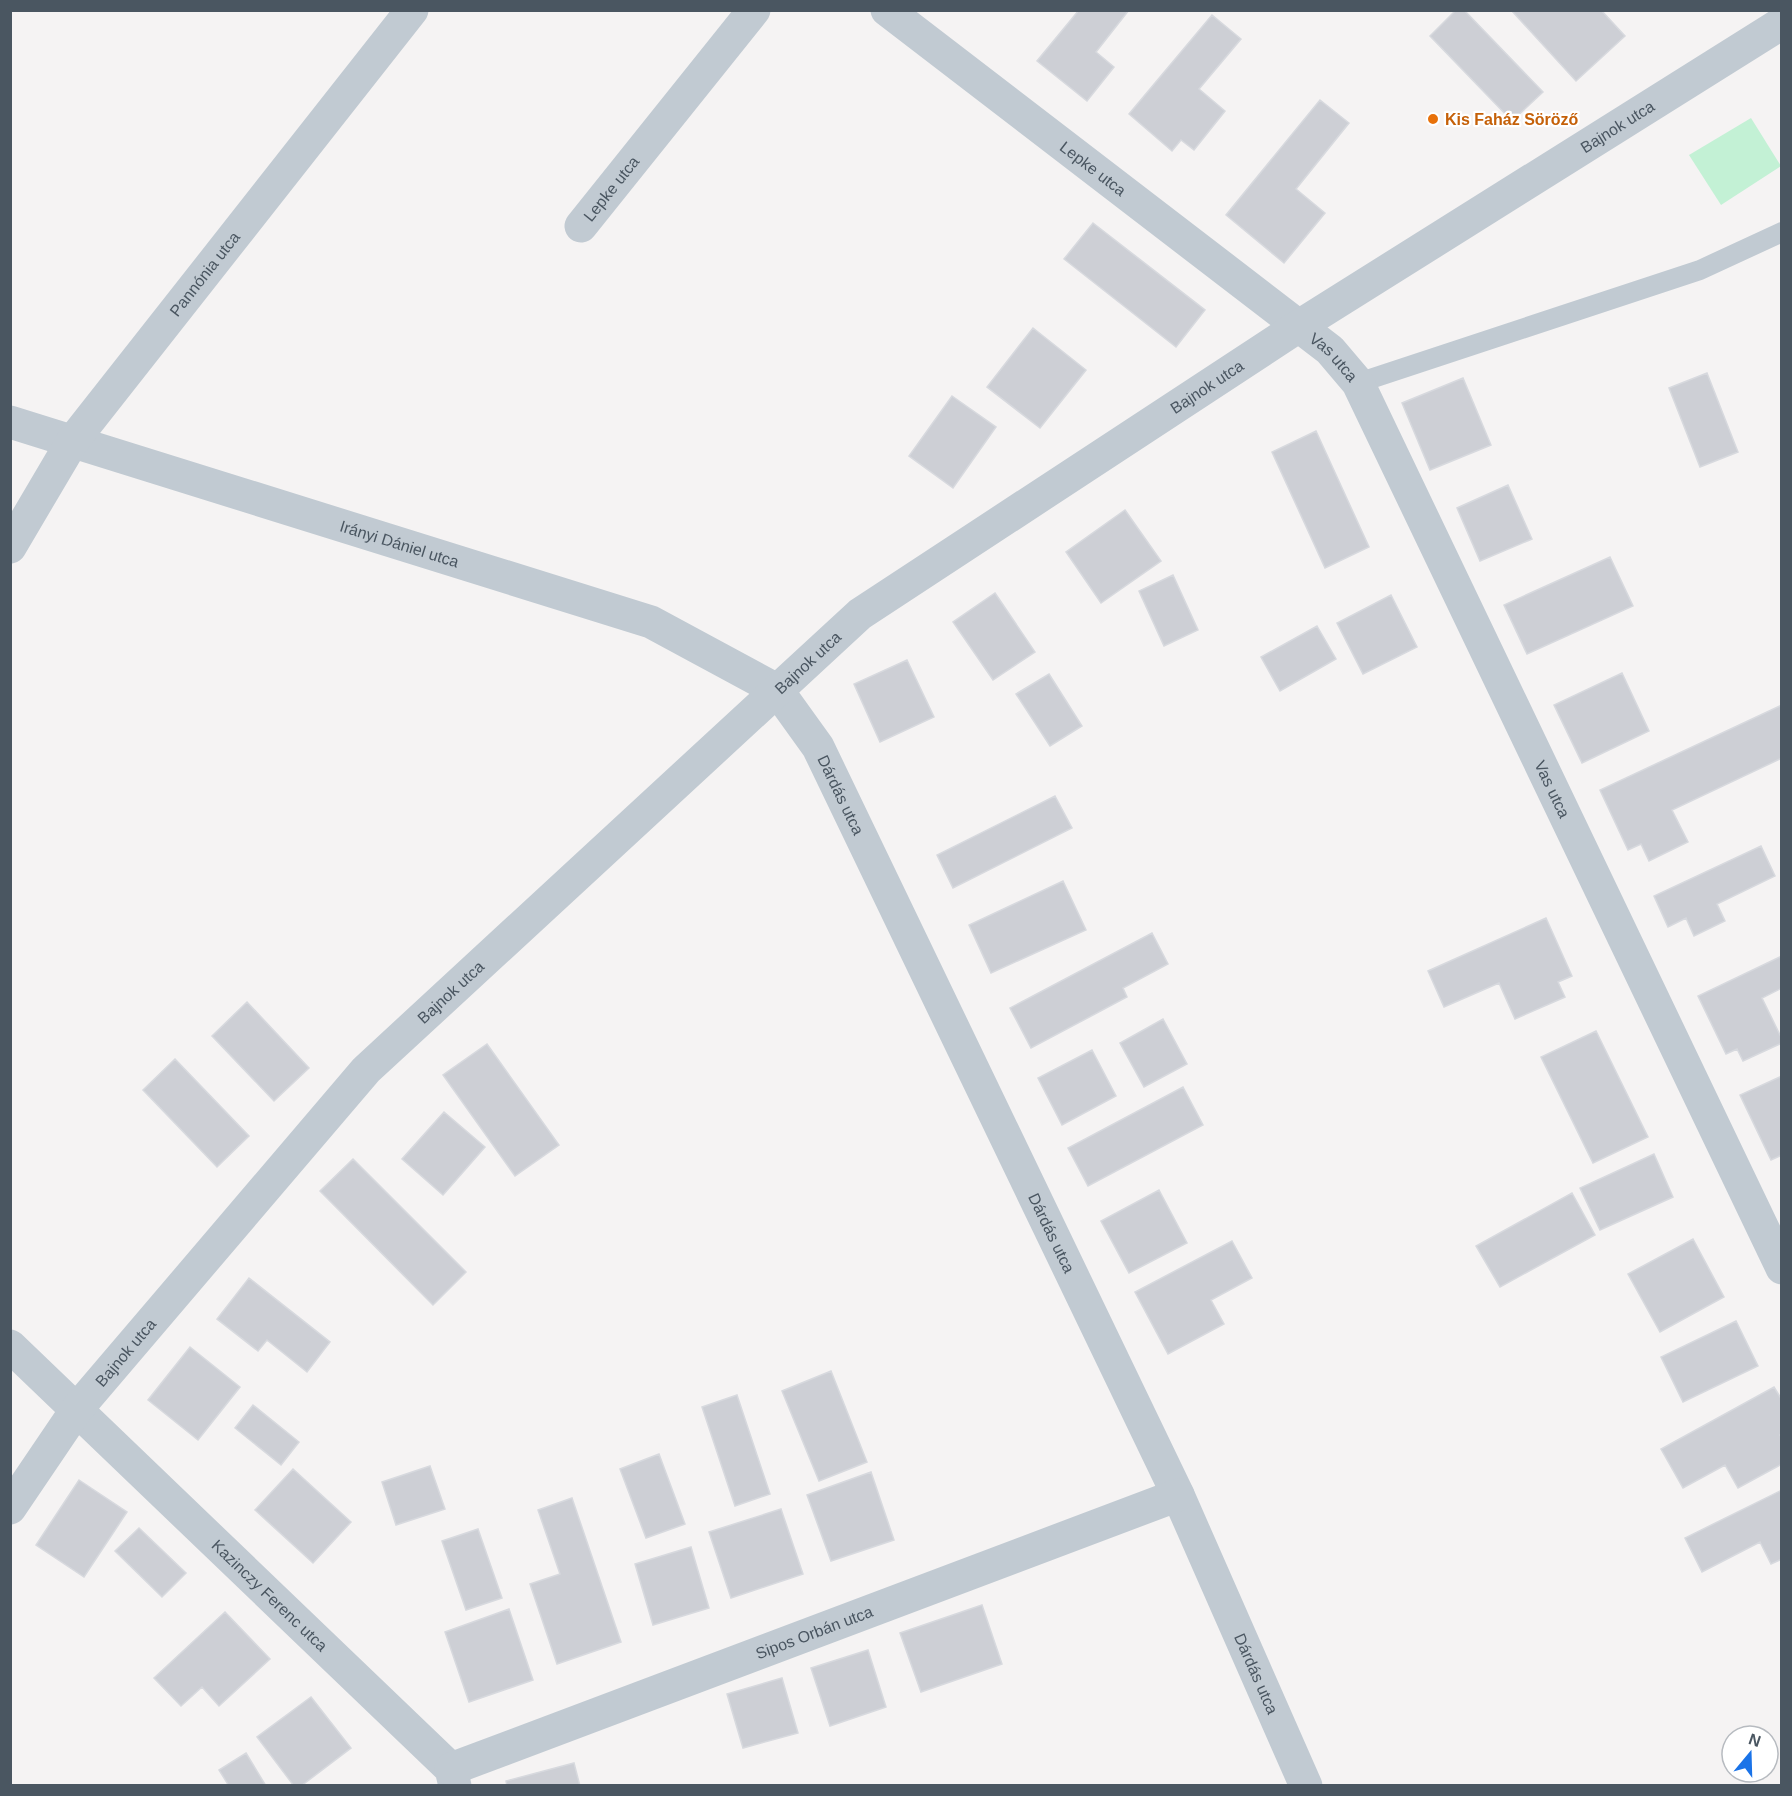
<svg xmlns="http://www.w3.org/2000/svg" width="1792" height="1796" font-family="Helvetica,sans-serif">
<style>
.green{fill:#c3f1d5}
.building{fill:#cdcfd5;stroke:#d7d9de;stroke-width:1.5}
.lines{fill:none;stroke-linecap:round;stroke-linejoin:round}
.service{stroke:#c1cad2;stroke-width:20}
.minor{stroke:#c1cad2;stroke-width:33}
.food-dot{fill:#e8710a;stroke:#fff;stroke-width:2}
.labels{text-anchor:middle;dominant-baseline:central;stroke-width:4.5;stroke-linejoin:round;paint-order:stroke}
.food-label{font-size:16px;font-weight:bold;fill:#c56008;stroke:#fff;text-anchor:start}
.street-label{font-size:16px;fill:#4a5661;stroke:#fff}
</style>
<rect width="100%" height="100%" fill="#f5f3f3"/>
<path class="green" d="M1751,118l30,48 -60,39 -32,-50z"/>
<path class="building" d="M1079,10h50l-33,42 18,15 -27,34 -50,-40z
M1456,10h8l79,82 -31,29 -82,-85z
M1511,10h90l24,26 -49,45z
M1212,15l29,24 -42,50 26,22 -31,39 -13,-10 -9,11 -43,-37z
M1320,100l29,23 -53,66 29,24 -41,50 -58,-48z
M1093,223l112,87 -29,37 -112,-88z
M1033,328l53,42 -46,58 -53,-41z
M1707,373l31,79 -38,15 -31,-79z
M1463,378l28,67 -61,25 -28,-67z
M952,396l44,31 -43,61 -44,-32z
M1316,431l53,116 -44,21 -53,-116z
M1508,485l24,54 -52,22 -23,-53z
M1125,510l36,51 -60,42 -35,-51z
M1610,557l23,49 -106,48 -23,-49z
M1173,575l25,55 -34,16 -25,-55z
M995,593l40,59 -42,28 -40,-58z
M1391,595l26,52 -54,27 -26,-51z
M1317,626l19,33 -56,32 -19,-34z
M907,660l27,57 -54,25 -26,-58z
M1622,673l27,58 -67,32 -28,-58z
M1049,674l33,52 -32,20 -34,-52z
M1782,705v53l-110,52 16,32 -39,19 -8,-17 -13,6 -28,-60z
M1055,796l17,32 -119,60 -16,-33z
M1761,846l14,30 -58,28 8,17 -31,15 -8,-18 -18,9 -14,-31z
M1063,881l23,49 -95,43 -22,-48z
M1546,918l26,58 -14,6 7,15 -50,22 -16,-36 -55,24 -16,-36z
M1152,933l16,31 -45,24 4,9 -96,51 -21,-40z
M1782,956v32l-20,10 20,41v4l-39,18 -6,-12 -11,5 -28,-58z
M247,1002l62,66 -35,33 -62,-65z
M1163,1019l24,45 -43,23 -24,-44z
M1596,1031l52,106 -55,26 -52,-106z
M487,1044l72,101 -44,31 -72,-101z
M1092,1050l24,46 -54,29 -24,-47z
M175,1059l74,77 -32,31 -74,-77z
M1782,1076v79l-11,5 -31,-65z
M1183,1087l20,38 -115,61 -20,-38z
M444,1112l41,35 -42,48 -41,-36z
M1654,1154l19,43 -73,33 -20,-42z
M353,1159l113,113 -33,33 -113,-114z
M1159,1190l28,53 -58,30 -28,-52z
M1572,1193l23,42 -95,52 -24,-41z
M1693,1239l31,58 -64,35 -32,-58z
M1232,1241l20,37 -41,22 13,24 -56,30 -33,-62z
M249,1278l81,64 -23,30 -40,-32 -9,11 -41,-32z
M1736,1321l22,45 -75,36 -22,-45z
M190,1347l50,40 -42,53 -50,-40z
M831,1371l36,91 -48,19 -37,-90z
M1774,1387l8,13v34l-2,1 2,3v26l-44,24 -13,-23 -42,23 -22,-39z
M737,1395l33,99 -35,12 -33,-99z
M253,1405l46,37 -18,23 -46,-37z
M659,1454l26,70 -39,14 -26,-69z
M430,1466l15,43 -49,16 -14,-43z
M293,1469l58,53 -38,41 -58,-53z
M871,1472l23,68 -63,21 -24,-66z
M79,1480l48,32 -43,65 -48,-32z
M1782,1490v69l-11,5 -11,-22 -58,30 -17,-34z
M572,1498l49,144 -64,22 -27,-80 30,-10 -22,-64z
M781,1509l22,65 -72,24 -22,-66z
M139,1528l47,45 -24,24 -47,-46z
M478,1529l24,69 -36,12 -24,-69z
M691,1547l18,61 -56,17 -18,-61z
M982,1605l20,59 -81,28 -21,-59z
M509,1609l24,71 -64,22 -24,-70z
M225,1612l45,47 -51,47 -17,-19 -21,19 -27,-28z
M868,1650l18,57 -56,19 -19,-58z
M782,1678l16,55 -55,15 -16,-54z
M311,1697l40,51 -50,38h-7l-37,-49z
M246,1753l20,33h-37l-10,-16z
M574,1763l6,23h-73l-1,-5z"/>
<g class="lines">
<path class="service" d="M1358,383l342,-113 82,-38"/>
<g class="minor">
<path id="s1" d="M887,10l443,340 28,33 424,885"/>
<path id="s2" d="M581,226l173,-216"/>
<path id="s3" d="M10,422l641,200 126,68 41,57 360,748 128,291"/>
<path id="s4" d="M10,547l62,-105 340,-432"/>
<path id="s5" d="M10,1346l441,423 4,17"/>
<path id="s6" d="M10,1508l67,-99 289,-339 494,-456 439,-288 483,-303"/>
<path id="s7" d="M451,1769l727,-274"/>
</g>
</g>
<circle class="food-dot" cx="1433" cy="119" r="6"/>
<g class="labels">
<g class="food-label">
<text x="1445" y="119">Kis Faház Söröző</text>
</g>
<g class="street-label">
<text stroke="none"><textPath href="#s6" startOffset="2138">Bajnok utca</textPath></text>
<text stroke="none"><textPath href="#s1" startOffset="260">Lepke utca</textPath></text>
<text stroke="none"><textPath href="#s2" startOffset="48">Lepke utca</textPath></text>
<text stroke="none"><textPath href="#s4" startOffset="336">Pannónia utca</textPath></text>
<text stroke="none"><textPath href="#s1" startOffset="566">Vas utca</textPath></text>
<text stroke="none"><textPath href="#s6" startOffset="1652">Bajnok utca</textPath></text>
<text stroke="none"><textPath href="#s3" startOffset="408">Irányi Dániel utca</textPath></text>
<text stroke="none"><textPath href="#s6" startOffset="1166">Bajnok utca</textPath></text>
<text stroke="none"><textPath href="#s1" startOffset="1052">Vas utca</textPath></text>
<text stroke="none"><textPath href="#s3" startOffset="938">Dárdás utca</textPath></text>
<text stroke="none"><textPath href="#s6" startOffset="680">Bajnok utca</textPath></text>
<text stroke="none"><textPath href="#s3" startOffset="1424">Dárdás utca</textPath></text>
<text stroke="none"><textPath href="#s6" startOffset="194">Bajnok utca</textPath></text>
<text stroke="none"><textPath href="#s5" startOffset="360">Kazinczy Ferenc utca</textPath></text>
<text stroke="none"><textPath href="#s7" startOffset="388">Sipos Orbán utca</textPath></text>
<text stroke="none"><textPath href="#s3" startOffset="1910">Dárdás utca</textPath></text>
</g>
</g>
<rect width="1792" height="1796" fill="none" stroke="#4a5661" stroke-width="24"/>
<g transform="translate(1750 1754) rotate(19)"><circle r="28" fill="#ffffff" stroke="#b7bbc0" stroke-width="1.5"/>
<path d="M0-4.5L10 22L0 15L-10 22Z" fill="#1a73e8"/>
<text y="-9" font-size="16" font-weight="bold" text-anchor="middle" fill="#4a5661">N</text>
</g>
</svg>
